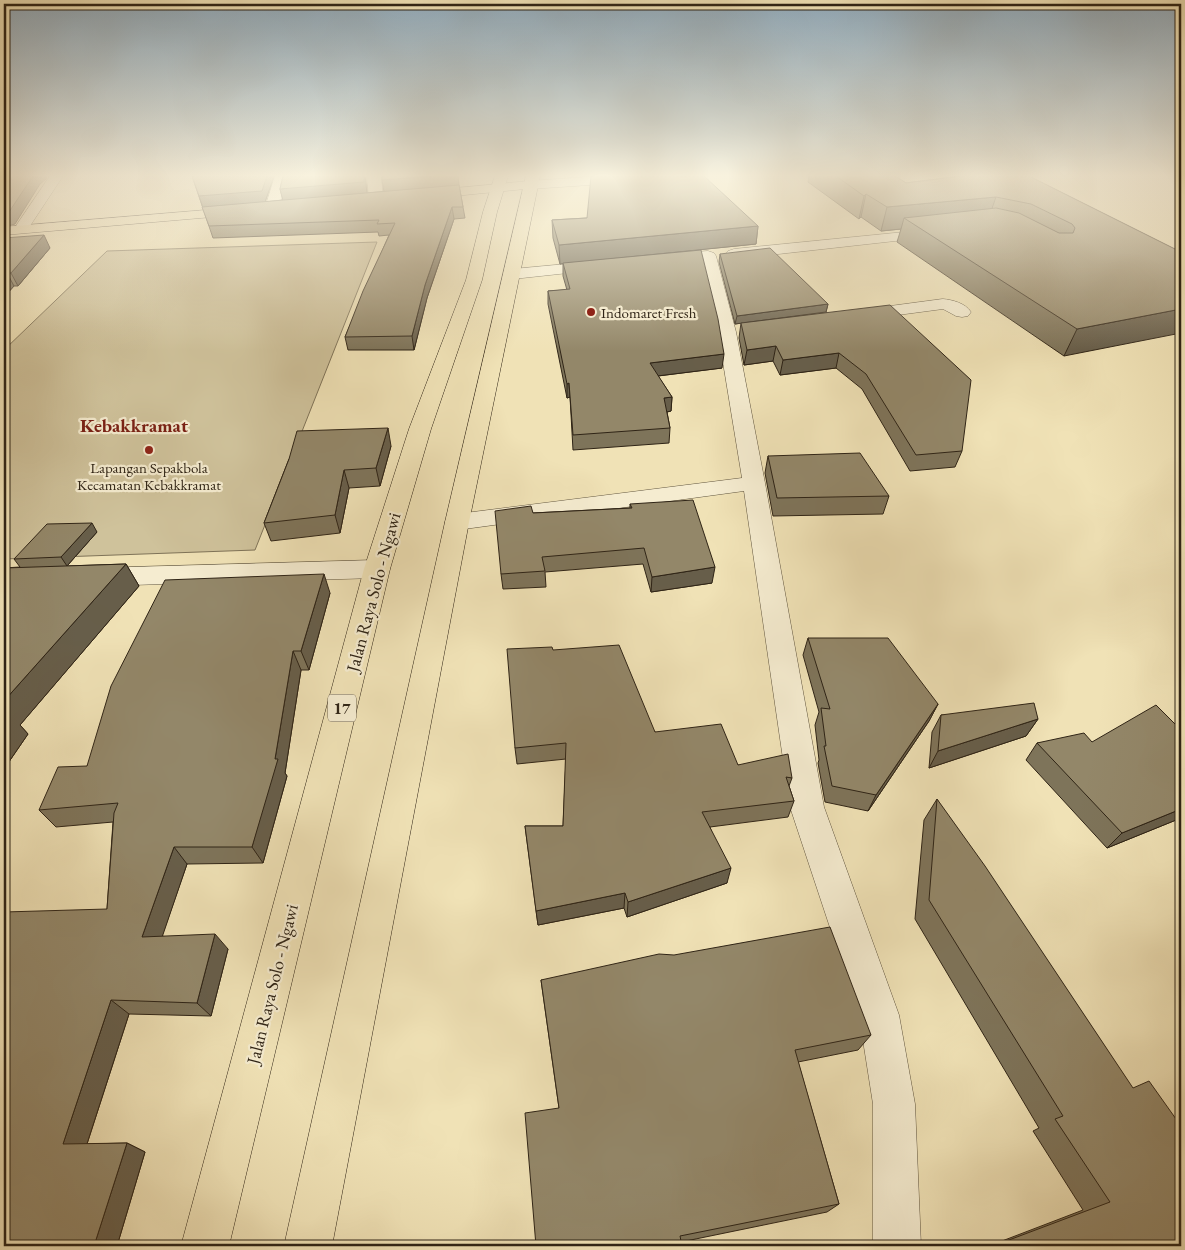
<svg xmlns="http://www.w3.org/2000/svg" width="1185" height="1250" font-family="'EB Garamond',serif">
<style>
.green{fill:#cfc29b;stroke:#7f7358}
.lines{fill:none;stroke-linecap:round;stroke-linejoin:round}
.minor-casing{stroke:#5f543e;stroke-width:1}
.major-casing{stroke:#2f2416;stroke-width:1}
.highway-casing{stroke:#2f2416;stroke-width:1}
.minor{fill:#f5ecd0;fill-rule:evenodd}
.major{fill:#f0e2b6;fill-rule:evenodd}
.highway{fill:#f0e2b6;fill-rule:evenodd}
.wall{fill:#7e745a;stroke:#2f2416}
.shaded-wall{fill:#675e4a;stroke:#2f2416}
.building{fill:#938769;stroke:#2f2416}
.poi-dot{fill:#8f2418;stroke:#f5ecd0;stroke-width:2}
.labels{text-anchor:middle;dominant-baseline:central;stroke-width:4.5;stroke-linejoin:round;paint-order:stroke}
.far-poi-label{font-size:15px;fill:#2f2416;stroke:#f5ecd0;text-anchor:start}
.shield{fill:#f5ecd0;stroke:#6a604e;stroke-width:1}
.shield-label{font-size:16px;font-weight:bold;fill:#2f2416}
.street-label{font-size:18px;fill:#2f2416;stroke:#f5ecd0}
.far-district-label{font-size:19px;font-weight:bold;fill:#7a1f14;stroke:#f5ecd0}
</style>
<rect width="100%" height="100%" fill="#f0e2b6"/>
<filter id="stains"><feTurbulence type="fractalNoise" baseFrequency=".004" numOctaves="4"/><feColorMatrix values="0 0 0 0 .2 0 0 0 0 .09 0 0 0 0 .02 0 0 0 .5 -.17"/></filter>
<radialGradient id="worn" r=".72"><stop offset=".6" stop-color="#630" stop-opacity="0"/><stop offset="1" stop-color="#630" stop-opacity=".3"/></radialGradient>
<path class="green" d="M377,242l-122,308 -251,9v-209l103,-99z"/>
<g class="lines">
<defs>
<path id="minor" d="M50,176h13l-37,56h-10l-2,-3z
M275,176h13l-9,32 -2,3h-10l-2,-3z
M367,176h14l2,23 -2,3h-10l-2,-3z
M601,176h69l-6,4 -134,9 -7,-4 7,-4z
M935,229l5,1 2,3 -2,3 -206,23 -6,-2 -2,-3 2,-3 6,-2z
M708,251l6,2 2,3 20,76 29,151 59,324 75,208 16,89 6,142h-48v-142l-14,-89 -69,-208 -46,-316 -287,39 -9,-2 -3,-6 3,-6 9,-2 285,-36 -24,-146 -17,-71 -37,4 -6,-2 -2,-3 2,-3 6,-2z
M599,261l6,2 2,3 -2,3 -92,10 -6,-2 -2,-3 2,-3 6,-2z
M943,299c10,1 22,4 28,13l-3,4 -6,1 -6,-1 -13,-7 -83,11 -6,-1 -3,-4 3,-4 6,-1z
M377,560l9,3 4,6 -4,6 -9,3 -281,8 -9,-3 -4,-6 4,-6 9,-3z"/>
<path id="major" d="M530,181l7,4 -2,3 -111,11 -7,-4 7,-4z
M242,207l5,1 2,3 -2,3 -243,21v-8z"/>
<path id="highway" d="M495,176h13l-11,36 -15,68 -51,149 -41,140 -161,677h-48l183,-677 45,-140 57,-149 17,-68z
M526,176h14l-71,346 -137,724h-48l161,-724z"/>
</defs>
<use href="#minor" class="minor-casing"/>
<use href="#major" class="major-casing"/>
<use href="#highway" class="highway-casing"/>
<use href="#minor" class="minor"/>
<use href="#major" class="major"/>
<use href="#highway" class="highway"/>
</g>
<path class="wall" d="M192,176h82l-9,26 18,-2 -3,-11 3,-13h82l2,17 92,-8 6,33 -11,1 -27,79 -13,52h-66l-3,-13 44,-102 -10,1 -1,-4 -165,6z
M809,176h86l11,7 55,-7 220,76 -117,104 -167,-114 4,-13 -20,2 -20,-14 -2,2 -51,-37z
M587,218l171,8 -2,18 -151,15 117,109 -64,8 14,21 -1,14 -4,1 3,16 -1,15 -96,7 -3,-53 -3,1 -19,-94v-13l19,-1 -4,-14v-13l-3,1 -7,-26 -1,-18z
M4,228l4,9 -1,1 43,10 -32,38h-4l-10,11z
M720,254l108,50 -2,8 136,139 -7,16 -45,4 -48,-82 -26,-21 -56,7 -7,-14 -29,4 -5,-27 2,-15 -6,1 -16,-62z
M391,446l-11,40 -31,2 -9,45 -69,8 -7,-18 25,-64z
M768,456l121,40 -6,18 -110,2 -8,-43z
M630,504l82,79 -61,9 -8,-28 -98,8 1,15 -43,2 -2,-15 32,-61 97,-5z
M97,532l-30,34 59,-2 13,22 -119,139 8,9 -24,35v-201l16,-1 -6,-8z
M330,593l-21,77h-8l-16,103 2,3 -24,87 -76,1 -25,72 66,13 -17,67 -82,-2 -42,130 40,-1 18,9 -28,94h-113l103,-337 6,-87 -57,5 -17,-17 48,-44z
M808,638l130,66 -9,17 -61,90 -43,-9 -7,-39 1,-3 -4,-35 4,-13 -16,-57z
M553,650l102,82 83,33 54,13 -3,8 5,15 -6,16 -78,10 17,56 -100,34 -3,-9 -86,17 -13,-99h38l3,-67 -49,5 -2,-16z
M941,715l97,4 -12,17 -97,32 3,-36z
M1092,742l89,76 -74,30 -81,-88 11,-17z
M937,799l244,447h-192l94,-36 -50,-79 6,-3 -124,-209 9,-99z
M541,980l330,55 -13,15 -60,12 41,142 -12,8 -146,30 -122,-134z"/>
<path class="shaded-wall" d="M33,176h14l-1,3 -6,5 -25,40 -11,3v-14z
M267,176h7l-9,26 -62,6 -4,-12z
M365,176l2,17 -84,8 -3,-12z
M431,176h27l1,9 -75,7 -2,-12z
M866,194l-5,23 -2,2 5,-23z
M996,197l-8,23 -84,-2 -3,11 -20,2 6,-24z
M452,207l2,12 -27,79 -13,52 -2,-14 13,-51z
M758,226l-2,18 -196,20 -1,-19z
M4,228l4,9 -4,6z
M44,235l6,13 -32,38 -7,-13z
M7,273l7,13 -10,11v-20z
M828,304l-2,8 -91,12 2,-8z
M1181,309v24l-117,23 13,-27z
M776,346l-3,15 -29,4 3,-15z
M839,353l-3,15 -56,7 3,-15z
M724,354l-2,14 -73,9 1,-14z
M569,383l1,14 -3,1v-14z
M672,397l-1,14 -9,2 2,-15z
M388,428l3,18 -11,40 -4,-18z
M344,470l5,18 -9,45 -5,-18z
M92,523l5,9 -30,34 -6,-9z
M126,564l13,22 -119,139 8,9 -24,35v-68z
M715,567l-3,16 -61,9 1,-15z
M324,574l6,19 -21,77 -8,-19z
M293,651l8,19 -16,103 2,3 -24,87 -11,-16 23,-88z
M938,704l-9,17 -61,90 8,-16z
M1038,719l-12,17 -97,32 9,-17z
M1181,809v9l-74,30 15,-15z
M174,847l13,17 -30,88 -15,-15z
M731,868l-4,15 -100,34 1,-15z
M625,893l-1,15 -86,17 -2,-14z
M215,934l13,15 -17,67 -14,-13z
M111,1000l18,14 -45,139 -21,-9z
M127,1143l18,9 -28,94h-23z"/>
<path class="building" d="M4,176h29l-24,36 -5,1z
M192,176h75l-5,15 -63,5z
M283,176h81v6l-84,7z
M382,176h49l-49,4z
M591,176h113l54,50 -199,19 -7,-25 35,-2z
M836,176h59l11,7 55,-7h68l152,76v57l-104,20 -173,-111 92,-10 23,5 40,20h14l2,-5 -3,-4 -41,-20 -35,-7 -109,10 -21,-13 -2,2z
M459,185l4,22h-11l-27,78 -13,51 -67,1 18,-46 32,-68 -18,1 2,-4 -170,6 -7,-19z
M44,235l-33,38h-4l-3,4v-39z
M770,248l58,56 -91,12 -17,-62z
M701,250l17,69 6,35 -74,9 22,34 -8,1 6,30 -97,7 -4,-52 -2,1 -19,-93 22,-2 -7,-26z
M890,305l81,75 -9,71 -46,4 -50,-81 -27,-21 -56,7 -7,-14 -29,4 -6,-27z
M388,428l-12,40 -32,2 -9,45 -71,8 25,-64 8,-28z
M860,453l29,43 -112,2 -9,-42z
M693,500l22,67 -63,10 -8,-29 -102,9 3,14 -44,3 -6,-63 36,-5 2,7 99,-5 -2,-4z
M92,523l-31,34 -47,2 33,-35z
M126,564l-122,137v-133z
M324,574l-23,77h-8l-18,108h3l-26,88h-78l-32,90 73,-3 -18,69 -86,-3 -48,144 64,-1 -33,103h-90v-334l103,-3 7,-96 4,-10 -79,7 19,-43 29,-1 24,-80 54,-106z
M808,638h80l50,66 -62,91 -44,-9 -8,-40h2l-5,-38 9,1z
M619,645l36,87 66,-8 17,41 50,-11 4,24 -6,-1 8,24 -92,11 29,56 -103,34 -3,-9 -89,18 -11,-85h38l3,-83 -51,5 -8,-99 45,-2 1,3z
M1034,703l4,16 -100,32 3,-36z
M1156,705l25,25v79l-59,24 -85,-90 47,-10 8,9z
M4,713h5l-5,8z
M937,799l48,67 148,222 16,-7 32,45v120h-188l117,-44 -55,-83 8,-3 -134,-216z
M830,927l41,108 -76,15 44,154 -159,32 2,10h-146l-11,-133 34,-5 -18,-128 118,-26 15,1z"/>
<linearGradient id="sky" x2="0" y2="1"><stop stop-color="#91acbe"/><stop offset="0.5" stop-color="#f8f2de"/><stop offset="1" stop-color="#f8f2de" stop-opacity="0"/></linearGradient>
<rect width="1185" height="351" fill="url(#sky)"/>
<g class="poi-dot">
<circle cx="591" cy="312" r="5"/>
<circle cx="149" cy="450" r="5"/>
</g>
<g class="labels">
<g class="far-poi-label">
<text x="601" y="312">Indomaret Fresh</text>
<text x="149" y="467" text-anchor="middle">Lapangan Sepakbola<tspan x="149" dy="17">Kecamatan Kebakkramat</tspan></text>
</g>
<rect class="shield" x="328" y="694.5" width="28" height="27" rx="4"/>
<g class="shield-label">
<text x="342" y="708">17</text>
</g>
<g class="street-label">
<text transform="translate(373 592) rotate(-75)">Jalan Raya Solo - Ngawi</text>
<text transform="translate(272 984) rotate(-76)">Jalan Raya Solo - Ngawi</text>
</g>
<g class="far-district-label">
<text x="134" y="425">Kebakkramat</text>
</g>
</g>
<rect width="1185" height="1250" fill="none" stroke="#f0e2b6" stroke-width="20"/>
<rect x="5" y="5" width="1175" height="1240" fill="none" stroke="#2f2416" stroke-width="2.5"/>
<rect x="10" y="10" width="1165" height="1230" fill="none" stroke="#2f2416"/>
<rect width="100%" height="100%" filter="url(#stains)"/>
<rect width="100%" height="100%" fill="url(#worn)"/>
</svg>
